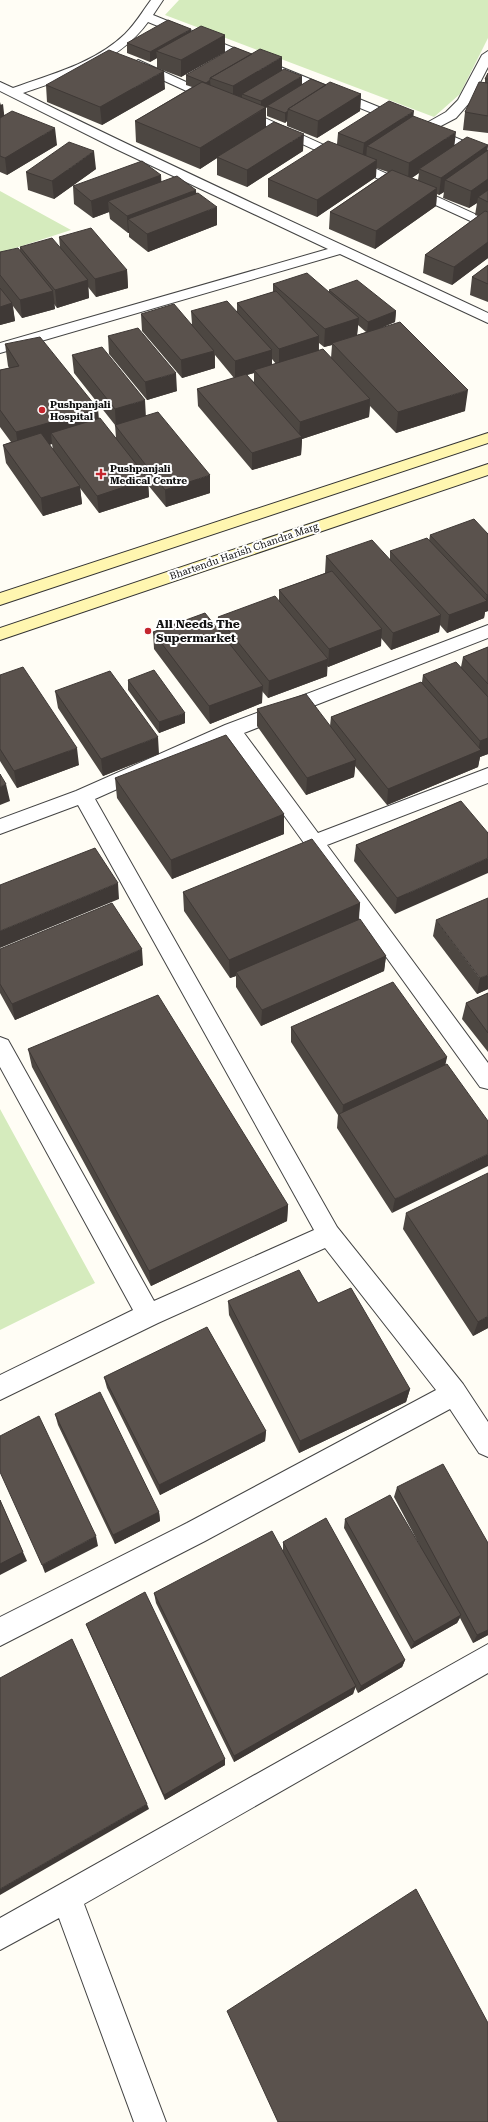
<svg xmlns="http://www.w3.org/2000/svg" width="488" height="2122" font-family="'Roboto Serif',serif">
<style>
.green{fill:#d5ebbd}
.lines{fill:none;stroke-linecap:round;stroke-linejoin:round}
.minor-casing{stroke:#444;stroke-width:2}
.secondary-casing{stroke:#333;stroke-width:2}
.minor{fill:#fff;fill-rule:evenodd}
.secondary{fill:#fff6b0;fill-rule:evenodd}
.wall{fill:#4d4742;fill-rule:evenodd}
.shaded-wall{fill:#3f3936}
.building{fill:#5a524d;stroke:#3f3936}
.poi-dot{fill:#c4262e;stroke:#fff;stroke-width:1.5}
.labels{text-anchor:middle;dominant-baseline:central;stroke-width:4;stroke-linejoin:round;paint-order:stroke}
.far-poi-label{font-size:10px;font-weight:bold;fill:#111;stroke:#fff;text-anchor:start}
.far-street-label{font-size:10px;fill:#111;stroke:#fff}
.poi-label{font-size:12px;font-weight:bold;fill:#111;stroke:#fff;text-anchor:start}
</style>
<rect width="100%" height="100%" fill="#fffdf5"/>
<path class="green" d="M179,0h309v38l-28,56 -26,23 -269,-102z
M0,191l71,39 -71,23z
M0,1109l95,174 -95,47z"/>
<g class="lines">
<defs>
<path id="minor" d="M151,0h12l-10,15 270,110 23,-13 12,-12 24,-45 6,-4v16l-18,35 -14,16 -21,11 53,22v9l-340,-138c-30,41 -78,55 -125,71 154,77 310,147 465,220v10l-148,-69 -340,99v-10l328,-94 -212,-100 -116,-58v-9l13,6c39,-14 82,-25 112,-54 11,-11 17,-22 26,-34z
M138,60l350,160v9l-354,-162 -2,-3z
M488,625v13l-244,95 74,100 170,-65v15l-161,62 161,218v26l-8,-2 -251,-348 -134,60 242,428 126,157 25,38v35l-9,-4 -29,-44 -245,132 -205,105v-29l187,-94 249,-133 -111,-142 -167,75 -158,77v-25l133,-65 -133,-243v-30l8,3 146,261 160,-71 -236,-425 -78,29v-15l76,-28 149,-66z
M488,1644v29l-404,231 82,218h-32l-75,-204 -59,32v-32z"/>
<path id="secondary" d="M488,433v10l-488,162v-12z
M488,464v11l-488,165v-12z"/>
</defs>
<use href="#minor" class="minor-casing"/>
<use href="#secondary" class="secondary-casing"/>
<use href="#minor" class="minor"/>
<use href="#secondary" class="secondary"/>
</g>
<path class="wall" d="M191,32l34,3v17l-44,25 -24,-9v-10l-7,4 -23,-9v-10z
M282,70l20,14 24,1 35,9 -1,17 -43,27 -30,-12v-5l-2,2 -18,-7v-9l-1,1v19l37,24 -56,36 -30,-12v-17l-17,11 -64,-27 -1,-21 57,-34 -6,-2v-10z
M488,73v60l-25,-3 2,-18 20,-29v-4z
M46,85l119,4 -63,36 -55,-23z
M0,102l4,13 53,30 -50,30 -7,-3z
M413,116l41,29h34l-1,6 1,-1v108l-36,27 -29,-12 2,-18 53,-39 -3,-1 2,-12 -8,5 -26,-10 1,-6 -5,3 -2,-1 -1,12 -61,43 -46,-20 1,-17 58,-40 -12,-4v9l-59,40 -49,-20v-18l69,-35 1,-11zM419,173l-1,7 -6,-2z
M96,169l-42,30 -26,-9 -2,-18z
M161,175v7l36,11 20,32 -69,27 -19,-15v-4h-1l-18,-14 -1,-7 -16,6 -19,-14 -1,-18z
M59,237l68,33 1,18 -32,9 -8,-10 1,11 -32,10 -3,-4 1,5 -33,9 -9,-12 2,15 -15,4v-73l20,-1v-4l40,1z
M488,265v37l-18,-7 2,-18z
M273,284l56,8v-2l67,21 -1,11 -16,7 86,82 -69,22 -26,-27 -1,11 -67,22 -1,16 -49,15 -54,-64 -1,-17 37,-11 -19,-23v13l-33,10 -40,-47 -1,-17 51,10 -1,-13h46v-8l36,-11zM358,325l8,7 -9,3zM319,343l5,4 8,-2 -1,13 -12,-7zM272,359l4,5 -4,1zM254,373v9l-7,-7z
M108,336l69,55 -30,9 -38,-46z
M5,344l94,75 17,19 -1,-13 -41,-52 -2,-18 74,61 64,77 -44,14 -18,-22 1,12 -50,16 -19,-25 2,16 -39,12 -37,-53 -3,-18 8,-3 -11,-15v-57l9,-2 -1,-2zM52,444l1,6 -4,-5z
M488,534v77l-3,1 -1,6 -37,15 -7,-8 -1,7 -48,18 -10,-12v8l-53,21 -1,-1v10l-59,22 -6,-7v12l-52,21 -56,-75 -1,-17 65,-3v-12l61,-16v-11l46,-17 1,-17 64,3v-8l39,-10 1,-6z
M488,647v107l-8,3 -2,10 -91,38 -32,-39 -1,11 -48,18 -49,-69v-17l73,17 1,-9 91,-35 1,-7 38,-8 2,-10z
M0,675l79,90 -62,23 -17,-27z
M128,680l57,43 -26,10 -31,-43z
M55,691l104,63 -56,22 -45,-68z
M115,778l169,36v20l-112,45 -55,-81z
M461,801l-66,113 -41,-53 2,-16z
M183,892l177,11 -1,16 27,37 -2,15 -123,55 -25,-39v-11l-6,2 -46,-67z
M436,920l52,69 -11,5 -44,-58z
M0,949l143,16 -128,55 -15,-27z
M488,993v59l-26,-33 4,-16z
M291,1027l156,30 -55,156 -55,-85 1,-13 -47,-73z
M28,1049l260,156 -1,16 -136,65 -119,-219z
M406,1213l82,115 -15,8 -70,-107z
M228,1301l90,2 92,86 -4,13 -107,51 -70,-138z
M104,1377l162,54 -1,10 -105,54 -53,-107z
M55,1414l104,98 1,9 -45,23 -57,-119z
M397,1487l91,56v92l-15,8 -13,-25 -3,5 -46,26 -67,-121 1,-9 75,27 -26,-49z
M283,1542l122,118 -3,7 -44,26 -3,-6 -2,7 -119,68 -78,-159 -2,-10 129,-43z
M86,1624l139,135v6l-60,35z"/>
<path class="shaded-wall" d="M191,29v10l-35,12 1,7 -7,4v-10z
M225,35v17l-44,25v-17z
M282,57v17l-40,20v4l-9,6v-18z
M164,71l1,18 -63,36 -2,-18z
M302,76v10l-35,20v1l-1,1v20l-49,29v1l-17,11v-21l61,-37v-10z
M210,80l1,10 -5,3v-10z
M361,94l-1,17 -43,27 1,-17z
M3,104l2,18 -5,1v-18z
M288,111l-1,10 -2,2v-10z
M414,111l-2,17 -45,18 -1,13 -4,2 2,-18z
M55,128l2,17 -50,30 -2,-17z
M456,132l-2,17 -35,20v4l-11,7 1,-17z
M304,134l-1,17 -56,36v-17z
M488,145l-2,17 -41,18 -1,12 -5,3 2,-17z
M94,151l2,18 -42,30 -2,-18z
M377,160l-1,17 -59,40v-17z
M161,175l1,17 -54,9 1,11 -16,6 -2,-17z
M488,179v16l-10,2 -1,6 -8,5 2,-17z
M437,188l-1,18 -61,43 1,-18z
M196,190l1,17 -69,12 1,14h-1l-1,-17z
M217,207v18l-69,27 -1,-18z
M488,242v16l-36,27 2,-18z
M127,270l1,18 -32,9 -1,-18z
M88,280l1,18 -32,10 -2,-18z
M53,291l2,18 -33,9 -2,-18z
M12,303l3,18 -15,4v-18z
M396,311l-1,11 -28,11 1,-11z
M359,318l-2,17 -25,8v2l-8,2 1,-18z
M319,336l-1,18 -39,12v-17z
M272,350v17l-18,3v3l-19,5v-17z
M214,351l1,17 -33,10 -1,-18z
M176,373l1,18 -30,9 -2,-18z
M468,390l-3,21 -69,22 2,-21z
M370,399l-1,18 -67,22 -1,16 -49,15v-17l47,-15 1,-16z
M145,400l1,18 -30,9 -1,-18z
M98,409l2,21 -49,3 1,11 -33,9 -3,-21z
M210,475v18l-44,14 -1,-17z
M148,479l1,18 -50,16 -2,-17z
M80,486l2,18 -39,12 -2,-18z
M487,595h1v16l-3,1 -1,6 -37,15 2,-18 37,-14z
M441,615l-2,17 -48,18 2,-17z
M382,629l-1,17 -53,21 1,-18z
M328,659l-1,17 -59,22 1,-17z
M263,686l-1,17 -52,21 -1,-18z
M185,713v10l-26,10v-11z
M158,737l1,17 -56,22 -2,-17z
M488,738v16l-8,3 -2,10 -91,38 1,-16 90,-38 2,-10z
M77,748l2,17 -62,23 -3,-17z
M356,760l-2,17 -48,18 1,-17z
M6,784l4,17 -10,4v-18z
M284,814v20l-112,45 -1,-19z
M488,858v15l-93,41 2,-16z
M118,883l1,16 -119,49v-17z
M360,903l-2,19 -122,50v4l-6,2 -1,-18z
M142,949l1,16 -128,55 -3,-16z
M386,956l-2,15 -123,55 1,-16z
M488,975v14l-11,5 3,-16z
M447,1057l-3,15 -102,47 1,-14z
M488,1154v12l-96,47 3,-14z
M288,1205l-1,16 -136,65 -2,-15z
M488,1316v12l-15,8 5,-14z
M410,1389l-4,13 -107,51 1,-12z
M266,1431l-1,10 -105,54 -1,-10z
M0,1500l27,61 -27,14z
M159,1512l1,9 -45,23 -2,-9z
M96,1536l2,10 -53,27 -3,-8z
M461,1615l-4,8 -46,26 3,-7z
M488,1630v5l-15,8 4,-8z
M405,1660l-3,7 -44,26 3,-7z
M356,1686l-3,8 -119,68v-6z
M225,1759v6l-60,35 -1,-5z
M147,1804l2,5 -149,86v-6z"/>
<path class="building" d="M168,20l23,9 -41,23 -23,-9z
M201,26l24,9 -44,25 -25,-9z
M234,47l18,7 -42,24v2l-4,3 -20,-8z
M260,49l22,8 -49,29 -23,-8z
M109,50l55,21 -64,36 -54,-22z
M284,69l18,7 -41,25 -19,-7z
M488,73v6h-3z
M311,79l15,6 -38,24v2l-3,2 -18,-7z
M202,82l64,25 -66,41 -65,-27z
M330,82l31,12 -43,27 -30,-12z
M479,82l9,1v33l-23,-4z
M389,101l25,10 -50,32 -26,-10z
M12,111l43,17 -50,30 -5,-2v-38z
M413,116l43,16 -47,31 -42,-17z
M274,122l30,12 -57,36 -30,-13z
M467,137l21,8 -47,33 -22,-9z
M328,141l49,19 -60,40 -49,-21z
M69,142l25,9 -42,30 -26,-9z
M488,150v29l-17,12 -26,-11z
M142,161l19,14 -70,26 -18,-15z
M392,170l45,18 -61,43 -46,-19z
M177,176l19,14 -69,26 -19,-15z
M488,190v12l-10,-5z
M198,193l19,14 -70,27 -19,-15z
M485,211l3,1v30l-34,25 -29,-12z
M91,228l36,42 -32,9 -36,-42z
M52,238l36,42 -33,10 -35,-43z
M18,248l35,43 -33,9 -20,-25v-23z
M488,265v19l-16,-7z
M307,273l52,45 -34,11 -52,-45z
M357,280l39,31 -28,11 -39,-32z
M0,288l12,15 -12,4z
M276,291l43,45 -40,13 -42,-46z
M227,301l45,49 -37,11 -44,-50z
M174,304l40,47 -33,9 -40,-46z
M400,322l68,68 -70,22 -66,-69z
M138,328l38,45 -31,9 -37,-46z
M40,337l58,72 -82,23 -16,-22v-40l19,-4 -14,-22z
M102,347l43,53 -30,9 -43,-54z
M323,349l47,50 -70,23 -46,-52z
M246,374l56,63 -50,16 -55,-64z
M158,412l52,63 -45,15 -50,-65z
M100,418l48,61 -51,17 -46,-63z
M41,433l39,53 -39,12 -38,-53z
M474,519l14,15v61h-1l-57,-60z
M427,538l60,63 -38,14 -59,-64z
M372,540l69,75 -48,18 -67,-77z
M332,571l50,58 -53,20 -50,-59z
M275,596l53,63 -59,22 -51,-64z
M205,613l58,73 -54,20 -56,-74z
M488,647v37l-25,-27z
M456,662l32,35v41l-8,3 -57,-66z
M23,667l54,81 -63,23 -14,-22v-74z
M154,670l31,43 -26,9 -31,-42z
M110,671l48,66 -57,22 -46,-68z
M421,682l60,68 -93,39 -57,-72z
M306,694l50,66 -49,18 -50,-69z
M226,735l58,79 -113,46 -56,-82z
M0,774l6,10 -6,3z
M461,801l27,32v25l-91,40 -41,-53z
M312,839l48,64 -131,57 -46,-68z
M95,848l23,35 -118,48v-46z
M488,898v77l-8,3 -44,-58z
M112,903l30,46 -130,55 -12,-20v-35z
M360,919l26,37 -124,54 -26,-38z
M393,982l54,75 -104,48 -52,-78z
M488,993v40l-22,-30z
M158,995l130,210 -139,66 -121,-222z
M447,1064l41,57v33l-93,45 -56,-85z
M488,1173v143l-10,6 -72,-109z
M299,1270l19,33 33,-15 59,101 -110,52 -72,-140z
M207,1327l59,104 -107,54 -55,-108z
M100,1392l59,120 -46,23 -58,-121z
M39,1416l57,120 -54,29 -42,-93v-36z
M443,1464l45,79v87l-11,5 -80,-148z
M390,1495l71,120 -47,27 -69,-123z
M0,1500l23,52 -23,12z
M326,1518l79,142 -44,26 -78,-144z
M272,1531l84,155 -122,70 -80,-163z
M145,1592l80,167 -61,36 -78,-171z
M72,1639l75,165 -147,85v-211z
M416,1889l72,134v99h-210l-51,-111z"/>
<g class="poi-dot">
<circle cx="42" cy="410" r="4"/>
<path d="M99 468h4v4h4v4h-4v4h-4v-4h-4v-4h4z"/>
<circle cx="148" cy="631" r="4"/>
</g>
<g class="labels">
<g class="far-poi-label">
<text x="50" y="404">Pushpanjali<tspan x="50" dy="12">Hospital</tspan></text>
<text x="110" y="468">Pushpanjali<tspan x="110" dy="12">Medical Centre</tspan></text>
</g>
<g class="far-street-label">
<text transform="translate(244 551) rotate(-19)">Bhartendu Harish Chandra Marg</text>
</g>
<g class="poi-label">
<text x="156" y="624">All Needs The<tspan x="156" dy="14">Supermarket</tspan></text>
</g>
</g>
</svg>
